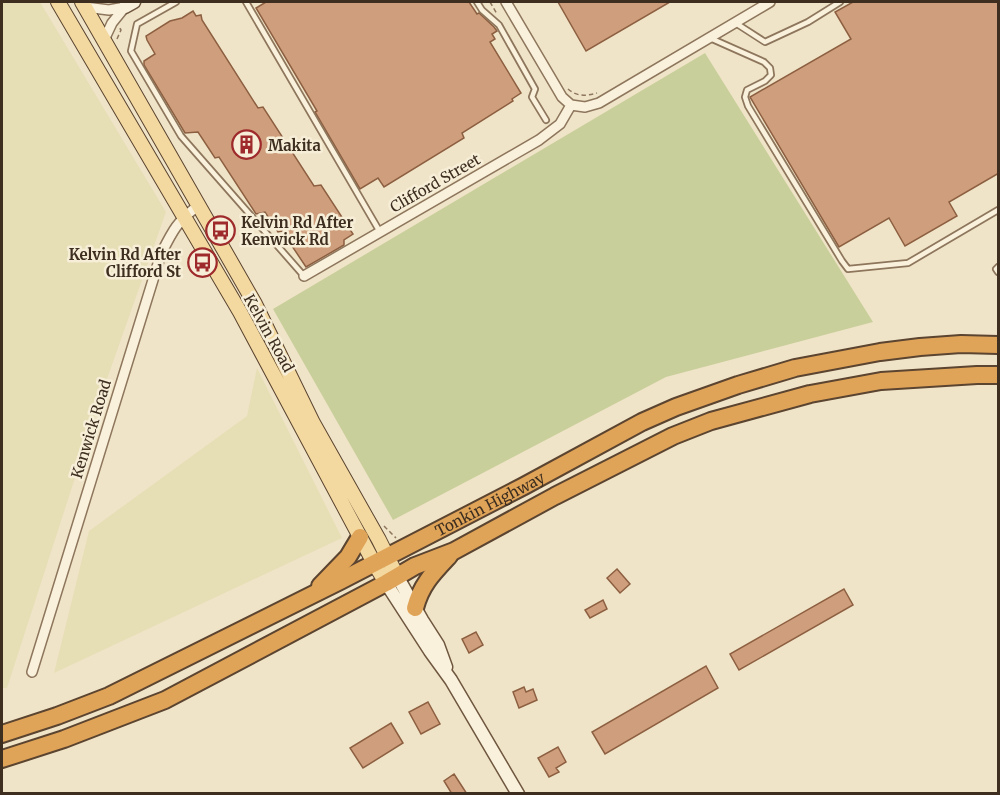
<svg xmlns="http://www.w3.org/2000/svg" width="1000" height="795" font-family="Merriweather,serif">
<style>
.farmland{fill:#e6deb5}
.green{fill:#c9cf9b}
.building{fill:#cf9f7d;stroke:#8d5f41;stroke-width:1.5}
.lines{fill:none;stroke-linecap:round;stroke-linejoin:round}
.lane-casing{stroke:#8d765c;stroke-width:8}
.street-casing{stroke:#8d765c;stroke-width:12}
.secondary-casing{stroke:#6f573f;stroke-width:15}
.primary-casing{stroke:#5b4430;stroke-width:16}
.highway-casing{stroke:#5b4430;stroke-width:20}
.path{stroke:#8d765c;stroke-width:1.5;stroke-dasharray:4.5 3;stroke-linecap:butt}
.lane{stroke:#faf1dc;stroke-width:4.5}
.street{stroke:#faf1dc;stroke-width:9}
.secondary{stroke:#faf1dc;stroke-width:12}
.primary{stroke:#f3d9a0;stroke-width:14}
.highway{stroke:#e0a458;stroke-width:16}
.labels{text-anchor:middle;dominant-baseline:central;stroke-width:5;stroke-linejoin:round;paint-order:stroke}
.poi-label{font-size:15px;font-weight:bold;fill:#3d2e20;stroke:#f7eed8;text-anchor:start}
.street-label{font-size:15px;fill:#3d2e20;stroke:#f7eed8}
</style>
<rect width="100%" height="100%" fill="#f0e4c8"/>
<path class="farmland" d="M2,2h38l126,210 -59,167 -100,309h-5z
M257,368l85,170 -288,135 35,-142 158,-115z"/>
<path class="green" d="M705,53l168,269 -207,55 -273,143 -120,-211z"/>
<path class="building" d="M266,2h203l8,12 2,-1 15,14 3,4 -5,3 3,5 -5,3 31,51 -9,6 1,2 -51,32 2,5 -80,49 -6,-9 -18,11 -45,-77 2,-1 -61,-103z
M558,2h112l-84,49z
M853,2h146v171l-50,29 8,14 -52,30 -16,-28 -50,29 -89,-150 101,-58 -16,-27z
M193,11l3,5 5,-1 1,5 56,88 5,-1 51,79 7,-1 32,49 -9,6v5l-38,22 -24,-36 -4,1 -13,-20 -9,2 -37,-57 -4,1 -17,-26 -13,1 -41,-68v-4l11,-7 -8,-14 -1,-4 24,-15 12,-3z
M617,569l13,15 -10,9 -13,-15z
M844,589l9,16 -114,65 -9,-16z
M603,600l4,9 -17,9 -5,-8z
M476,632l7,13 -14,8 -7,-14z
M706,666l12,22 -113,66 -13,-22z
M524,687l2,5 7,-3 4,11 -18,8 -6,-16z
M428,702l12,22 -19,10 -12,-22z
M391,723l12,20 -40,25 -13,-20z
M558,747l8,15 -10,6 3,4 -10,5 -11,-19z
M454,774l13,20h-15l-8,-13z"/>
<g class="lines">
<defs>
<path id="lane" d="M176,2l-39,22 -6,27 50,85 123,140
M246,2l134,230
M477,2l5,8 17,15 36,64 -3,8 14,23
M734,22l31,20 43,-20 32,-20
M710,38l54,24 6,6 1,7 -6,6 -18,9 -2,7 3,9 94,155 6,8 60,-6 90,-53
M998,267l-2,2 2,3"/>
<path id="street" d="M506,2l49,83 7,12 9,8
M85,7l24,3 16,-3
M104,40l8,-17 13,-16
M304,276l235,-136 21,-16 11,-19 14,2 14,-4 171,-101
M32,672l129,-418c11,-22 16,-33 37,-48"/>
<path id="secondary" d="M125,7l9,-5
M397,576l25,44 16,25 8,22
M386,583l44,68 21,29 67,114"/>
<path id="primary" d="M58,2l182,310 134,251 12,20
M82,2l173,302 58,119 66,117 18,36"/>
<g id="highway">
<path d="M320,586l28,-29 12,-20"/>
<path d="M415,608c6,-23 18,-35 34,-52"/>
<path id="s1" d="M2,734l55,-18 52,-20 231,-115 184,-95 118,-64 34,-15 62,-22 57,-17 85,-16 40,-5 41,-3 37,1"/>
<path d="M2,759l62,-20 101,-39 221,-117 29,-17 39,-15 101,-55 118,-60 38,-15 99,-27 71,-13 96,-6h21"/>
</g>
</defs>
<use href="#lane" class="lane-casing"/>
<use href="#street" class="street-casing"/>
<use href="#secondary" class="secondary-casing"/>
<use href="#primary" class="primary-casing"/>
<use href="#highway" class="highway-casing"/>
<path class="path" d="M490,2l7,12
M117,39l4,-9 -2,-3
M568,89c9,8 18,7 29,4
M384,526l12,12"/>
<use href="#lane" class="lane"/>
<use href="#street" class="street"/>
<use href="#secondary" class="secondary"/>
<use href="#primary" class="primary"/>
<use href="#highway" class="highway"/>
</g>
<defs>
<symbol id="building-ring" viewBox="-11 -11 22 22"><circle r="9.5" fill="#f7eed8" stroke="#9e2a2b" stroke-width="1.5"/><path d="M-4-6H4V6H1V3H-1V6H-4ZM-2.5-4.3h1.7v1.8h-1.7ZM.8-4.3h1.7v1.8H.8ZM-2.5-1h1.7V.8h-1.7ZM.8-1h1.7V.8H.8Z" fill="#9e2a2b"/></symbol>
<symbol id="bus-ring" viewBox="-11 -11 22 22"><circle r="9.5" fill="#f7eed8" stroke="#9e2a2b" stroke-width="1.5"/><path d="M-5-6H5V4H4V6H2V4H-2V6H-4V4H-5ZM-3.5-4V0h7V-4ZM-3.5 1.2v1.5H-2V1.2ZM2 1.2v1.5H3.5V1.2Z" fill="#9e2a2b"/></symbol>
</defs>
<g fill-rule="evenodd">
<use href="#building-ring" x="230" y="128" width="33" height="33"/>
<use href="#bus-ring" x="204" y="214" width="33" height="33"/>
<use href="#bus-ring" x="186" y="246" width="33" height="33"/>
</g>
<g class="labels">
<g class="poi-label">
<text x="268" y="145">Makita</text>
<text x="241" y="222">Kelvin Rd After<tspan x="241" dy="17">Kenwick Rd</tspan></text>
<text x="181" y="254" text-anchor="end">Kelvin Rd After<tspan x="181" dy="17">Clifford St</tspan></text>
</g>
<g class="street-label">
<text transform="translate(435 183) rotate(-30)">Clifford Street</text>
<text transform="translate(269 333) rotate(61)">Kelvin Road</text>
<text transform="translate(91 429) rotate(-73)">Kenwick Road</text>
<text stroke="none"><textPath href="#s1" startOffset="540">Tonkin Highway</textPath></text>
</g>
</g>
<rect width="1000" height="795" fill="none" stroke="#3d2e20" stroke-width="6"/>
</svg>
